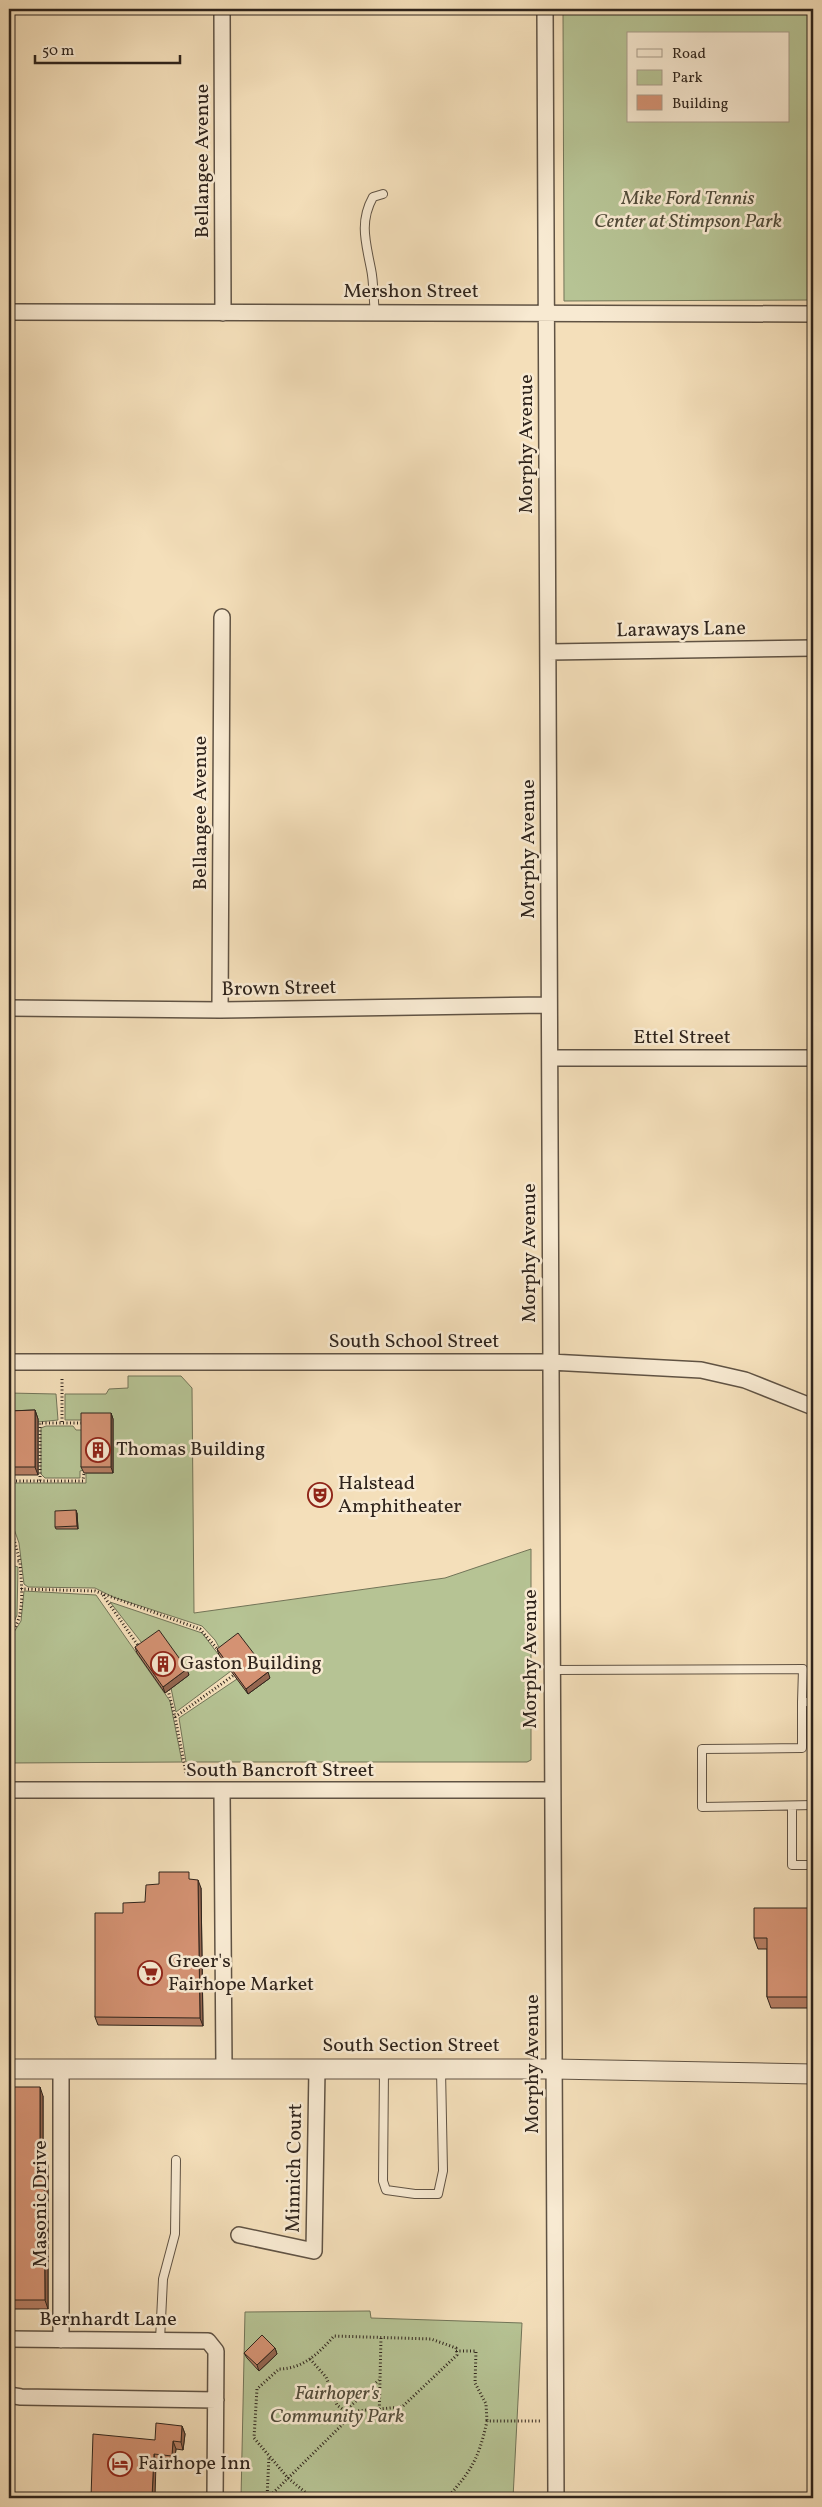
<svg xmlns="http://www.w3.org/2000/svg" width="822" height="2507" font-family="Vollkorn,serif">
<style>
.green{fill:#b6c394;stroke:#727458;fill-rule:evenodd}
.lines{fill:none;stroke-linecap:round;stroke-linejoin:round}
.service-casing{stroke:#605344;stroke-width:10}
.minor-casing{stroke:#605344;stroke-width:18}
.tertiary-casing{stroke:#605344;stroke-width:21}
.path{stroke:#2f241c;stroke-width:3;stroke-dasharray:1 2.5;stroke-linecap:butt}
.service{stroke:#f8ead2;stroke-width:8}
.minor{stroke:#f8ead2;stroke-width:15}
.tertiary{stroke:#f8ead2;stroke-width:19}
.wall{fill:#b67e63;stroke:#2f241c}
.shaded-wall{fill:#946650;stroke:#2f241c}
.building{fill:#d49273;stroke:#2f241c}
.labels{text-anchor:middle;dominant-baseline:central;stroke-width:5;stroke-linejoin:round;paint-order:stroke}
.street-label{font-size:20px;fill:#2f241c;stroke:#f8ead2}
.park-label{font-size:20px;font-style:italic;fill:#514c3a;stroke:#f8ead2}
.poi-label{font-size:20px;fill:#2f241c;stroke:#f8ead2;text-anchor:start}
</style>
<rect width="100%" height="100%" fill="#f4dfba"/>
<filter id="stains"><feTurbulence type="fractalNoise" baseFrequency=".004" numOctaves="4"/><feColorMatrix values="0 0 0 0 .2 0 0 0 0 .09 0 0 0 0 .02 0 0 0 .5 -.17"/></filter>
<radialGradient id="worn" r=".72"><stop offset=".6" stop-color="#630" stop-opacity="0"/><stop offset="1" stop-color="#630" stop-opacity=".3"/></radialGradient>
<path class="green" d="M563,9h250v291l-249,1zM628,34h160v87h-160z
M128,1376h53l11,12 2,225 251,-35 86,-29v211l-4,2h-341l-7,-44 58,-39 -22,-39 -13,-14 -89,-29 -18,-9 -67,-1 -4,-3 -5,-41 -10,-28v-32h77v-10h27l-29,-53h-19v-26h41l3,-5 19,-1z
M9,1393l47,1 2,26 -20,2 -1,-3h-28z
M46,1426h27l3,4h8v40l-4,1v7h-35l-4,-4v-46z
M9,1564l9,3 -1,48 -8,18z
M24,1591l72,4 74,106 12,61 -173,1v-123l12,-19z
M110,1602l92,31 29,38 -55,41 -5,-24 -26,-41z
M370,2311l1,7 151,5 -9,175h-272l4,-186z"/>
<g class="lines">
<defs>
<path id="service" d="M375,312c-2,-14 -1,-29 -4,-43 -5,-26 -12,-47 2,-72l10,-3
M551,1670l252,-1 -1,33
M813,1702h-11v46l-100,1v58l111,-2
M792,1806v59h21
M384,2069l-1,112 3,9 29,4h23l5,-23 -2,-101
M160,2340l3,-61 12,-45 1,-74"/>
<path id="minor" d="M222,9l1,304
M545,9l11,2489
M9,312l804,2
M549,652l264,-4
M9,1008l211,2 329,-5
M220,1010l2,-393
M550,1058h263
M9,1362h541l151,8 44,10 68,27
M9,1790h542
M222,1791l2,278
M61,2069v271
M239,2235l75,16 3,-182
M9,2339l199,2 8,10 -1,147
M9,2395l12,2 195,3"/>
<path id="tertiary" d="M9,2069h545l259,5"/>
</defs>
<use href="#service" class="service-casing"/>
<use href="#minor" class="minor-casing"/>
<use href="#tertiary" class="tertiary-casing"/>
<path class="path" d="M62,1379v44
M9,1481h31v-58h44
M40,1481h43l1,-8
M9,1522l11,39h-11
M21,1589l74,2 105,38 20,23
M103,1595l36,52
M9,1635c18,-17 12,-52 11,-74
M168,1690l7,27 59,-42
M175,1717l11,56
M456,2351h20l-1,32 11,21 1,17
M310,2359l16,18 11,28 14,11
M345,2411l34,-31
M379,2423l2,-86
M267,2498l2,-42
M268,2498l88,-87 46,-4 55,-52 -1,-7 -25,-9 -97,-3c-15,17 -31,33 -55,33l-22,20 -3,49 34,40 24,20
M447,2498c25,-28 32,-40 40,-77h53"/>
<use href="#service" class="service"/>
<use href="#minor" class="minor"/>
<use href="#tertiary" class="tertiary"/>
</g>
<path class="wall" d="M35,1410l3,9v56h-29v-64z
M111,1413l2,6v54h-29l-3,-6z
M77,1513l1,16h-22l-1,-2z
M135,1647l54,28 -24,18 -28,-40z
M217,1649l53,29 -22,16 -29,-39z
M191,1880l10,8 2,138 -105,-1 -3,-8 28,-104 22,-11 14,-18z
M813,1918v90h-42l-4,-11v-48h-9l-4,-11z
M9,2089l34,7v60l5,9v144h-39z
M275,2348l2,6 -18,17 -12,-13 -3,-5z
M182,2426l3,8 -2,16 -7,-1 -2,15 -18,-2 -65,36 64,-58z"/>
<path class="shaded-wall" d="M35,1410l3,9v56l-3,-8z
M111,1413l2,6v54l-2,-6z
M76,1510l1,3 1,16 -1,-3z
M187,1669l2,6 -24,18 -2,-6z
M268,1672l2,6 -22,16 -2,-5z
M198,1880l3,8 2,138 -3,-8z
M810,1908l3,10v90l-4,-11z
M40,2087l3,9v69l-3,-9z
M44,2156l4,9v144l-3,-9z
M275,2348l2,6 -18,17 -2,-6z
M182,2426l3,8 -2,16 -2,-8z
M173,2441l3,8 -2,15 -2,-8z
M154,2454l2,8 -1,36h-3z"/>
<path class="building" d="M35,1410v57h-26v-56z
M81,1413h30v54h-30z
M76,1510l1,16 -22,1v-16z
M159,1630l28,39 -24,18 -28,-40z
M238,1633l30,39 -22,17 -29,-40z
M159,1872h30v7l9,1 2,138 -105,-1v-104h28v-10l22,-1 1,-17 13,-1z
M754,1908h56l-1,89h-42v-59h-13z
M14,2087h26v69h4l1,144h-36v-211h5z
M262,2335l13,13 -18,17 -13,-12z
M156,2423l26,3 -1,16 -8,-1 -1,15 -18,-2 -2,44h-61l2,-64 62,6z"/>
<defs>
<symbol id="building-ring" viewBox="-11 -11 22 22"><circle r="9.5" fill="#f8ead2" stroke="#8f2418" stroke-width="1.5"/><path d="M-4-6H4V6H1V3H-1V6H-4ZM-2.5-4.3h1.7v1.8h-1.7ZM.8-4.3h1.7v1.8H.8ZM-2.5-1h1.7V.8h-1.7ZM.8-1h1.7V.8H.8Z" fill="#8f2418"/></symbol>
<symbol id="theatre-ring" viewBox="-11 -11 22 22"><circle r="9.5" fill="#f8ead2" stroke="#8f2418" stroke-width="1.5"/><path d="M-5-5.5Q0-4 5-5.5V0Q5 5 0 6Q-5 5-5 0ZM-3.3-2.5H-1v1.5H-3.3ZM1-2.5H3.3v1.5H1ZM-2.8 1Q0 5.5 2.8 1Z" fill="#8f2418"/></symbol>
<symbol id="supermarket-ring" viewBox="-11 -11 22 22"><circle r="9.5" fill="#f8ead2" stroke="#8f2418" stroke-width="1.5"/><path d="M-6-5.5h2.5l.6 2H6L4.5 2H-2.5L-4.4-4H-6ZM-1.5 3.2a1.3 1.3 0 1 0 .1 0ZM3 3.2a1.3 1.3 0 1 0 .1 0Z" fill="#8f2418"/></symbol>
<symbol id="hotel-ring" viewBox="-11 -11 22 22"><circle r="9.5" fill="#f8ead2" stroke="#8f2418" stroke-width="1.5"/><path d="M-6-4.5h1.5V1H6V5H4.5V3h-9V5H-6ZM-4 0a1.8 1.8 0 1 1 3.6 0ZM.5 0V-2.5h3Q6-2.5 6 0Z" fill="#8f2418"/></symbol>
</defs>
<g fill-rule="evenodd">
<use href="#building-ring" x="84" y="1436" width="28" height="28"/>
<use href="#theatre-ring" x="306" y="1481" width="28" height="28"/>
<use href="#building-ring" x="149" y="1650" width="28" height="28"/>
<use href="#supermarket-ring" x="136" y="1959" width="28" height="28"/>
<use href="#hotel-ring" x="106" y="2450" width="28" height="28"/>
</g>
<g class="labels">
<g class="street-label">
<text transform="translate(203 161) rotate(-90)">Bellangee Avenue</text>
<text x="411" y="292">Mershon Street</text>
<text transform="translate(527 444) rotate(-90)">Morphy Avenue</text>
<text transform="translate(681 630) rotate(-1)">Laraways Lane</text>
<text transform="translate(201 813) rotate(-90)">Bellangee Avenue</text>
<text transform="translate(529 849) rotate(-90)">Morphy Avenue</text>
<text transform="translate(279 989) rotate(-1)">Brown Street</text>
<text x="682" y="1038">Ettel Street</text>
<text transform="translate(530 1253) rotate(-90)">Morphy Avenue</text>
<text x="414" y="1342">South School Street</text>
<text transform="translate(531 1659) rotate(-90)">Morphy Avenue</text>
<text x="280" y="1771">South Bancroft Street</text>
<text x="411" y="2046">South Section Street</text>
<text transform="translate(533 2064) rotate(-90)">Morphy Avenue</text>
<text transform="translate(295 2168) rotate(-89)">Minnich Court</text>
<text transform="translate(41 2204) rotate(-90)">Masonic Drive</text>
<text x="108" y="2320">Bernhardt Lane</text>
</g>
<g class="park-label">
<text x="688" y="199">Mike Ford Tennis<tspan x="688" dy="23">Center at Stimpson Park</tspan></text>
<text x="337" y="2394">Fairhoper's<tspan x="337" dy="23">Community Park</tspan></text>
</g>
<g class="poi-label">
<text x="116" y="1450">Thomas Building</text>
<text x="338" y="1484">Halstead<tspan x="338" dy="23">Amphitheater</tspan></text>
<text x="180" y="1664">Gaston Building</text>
<text x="168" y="1962">Greer's<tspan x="168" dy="23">Fairhope Market</tspan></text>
<text x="138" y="2464">Fairhope Inn</text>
</g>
</g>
<rect width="822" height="2507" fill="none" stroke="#f4dfba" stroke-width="30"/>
<rect x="10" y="10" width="802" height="2487" fill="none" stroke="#2f241c" stroke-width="2.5"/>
<rect x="15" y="15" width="792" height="2477" fill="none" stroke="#2f241c"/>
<rect x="627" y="32" width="162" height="90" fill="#f8ead2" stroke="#a89b89"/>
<rect x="637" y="49" width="25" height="8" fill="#f8ead2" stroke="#a89b89"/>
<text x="672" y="58" font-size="15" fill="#2f241c">Road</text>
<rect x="637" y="70" width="25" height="15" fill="#b6c394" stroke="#a89b89"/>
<text x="672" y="82" font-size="15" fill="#2f241c">Park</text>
<rect x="637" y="95" width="25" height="15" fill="#d49273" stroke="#a89b89"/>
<text x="672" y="108" font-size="15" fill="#2f241c">Building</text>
<path d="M35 55v8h145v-8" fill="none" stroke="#2f241c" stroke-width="2.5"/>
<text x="42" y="55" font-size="15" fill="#2f241c" stroke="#f8ead2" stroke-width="4" paint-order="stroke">50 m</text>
<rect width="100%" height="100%" filter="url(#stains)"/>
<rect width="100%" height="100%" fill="url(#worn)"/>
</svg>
